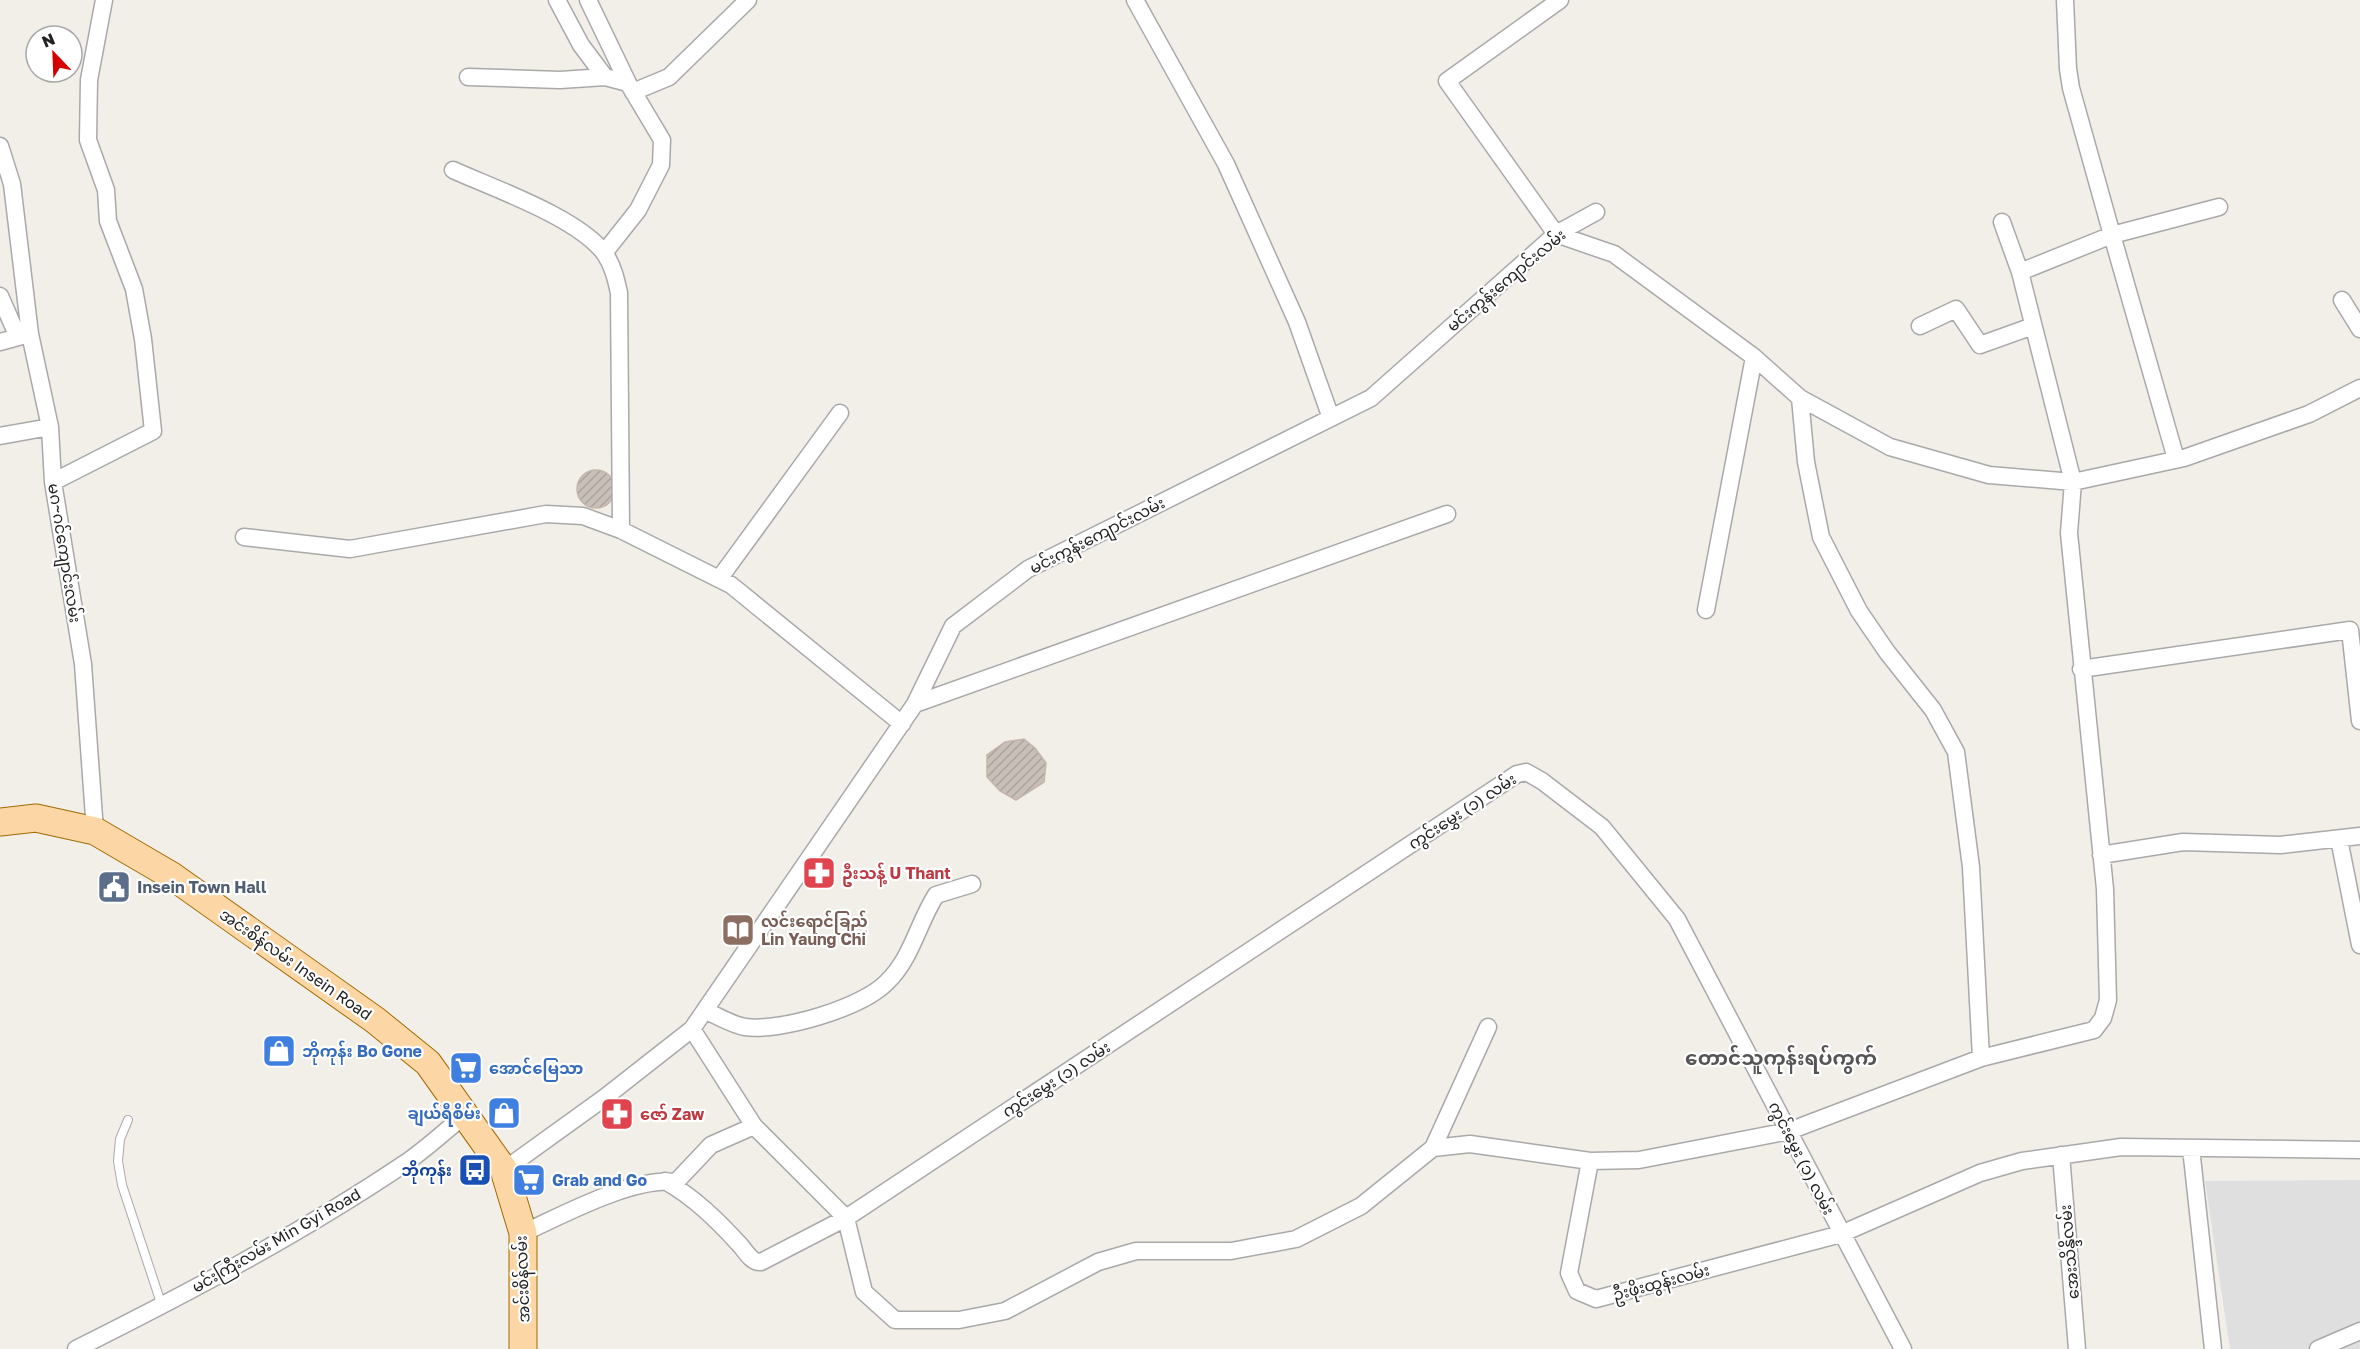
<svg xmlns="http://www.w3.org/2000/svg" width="2360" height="1349" font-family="'Golos Text','Noto Sans Myanmar',sans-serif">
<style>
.residential{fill:#e0dfdf}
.building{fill:url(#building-hatch);stroke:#c4b6ab;stroke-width:1.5}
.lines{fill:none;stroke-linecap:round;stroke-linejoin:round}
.lane-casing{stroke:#a9a9a9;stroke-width:10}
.street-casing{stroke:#a9a9a9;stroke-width:19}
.primary-casing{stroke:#a06b00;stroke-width:29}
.lane{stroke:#fff;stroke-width:8}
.street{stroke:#fff;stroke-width:16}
.primary{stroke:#fcd6a4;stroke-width:27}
.labels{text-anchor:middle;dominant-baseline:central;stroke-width:4.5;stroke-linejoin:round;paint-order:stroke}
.street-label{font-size:16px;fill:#222;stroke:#fff}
.health-label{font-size:16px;font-weight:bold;fill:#be3a42;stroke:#fff;text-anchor:start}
.service-label{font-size:16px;font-weight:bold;fill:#4e5e75;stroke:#fff;text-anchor:start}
.education-label{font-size:16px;font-weight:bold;fill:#785e54;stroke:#fff;text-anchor:start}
.shop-label{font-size:16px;font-weight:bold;fill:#366cbe;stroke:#fff;text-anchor:start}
.transit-label{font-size:16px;font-weight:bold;fill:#164399;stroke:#fff;text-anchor:end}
.quarter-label{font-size:20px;font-weight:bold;fill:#555;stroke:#fff}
</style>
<defs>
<pattern id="building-hatch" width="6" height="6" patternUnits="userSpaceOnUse" patternTransform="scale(1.5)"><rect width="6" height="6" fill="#c7bfb8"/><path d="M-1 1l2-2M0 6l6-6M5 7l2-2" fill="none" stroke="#aba49e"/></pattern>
</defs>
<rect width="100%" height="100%" fill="#f2efe9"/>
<path class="residential" d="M2360,1180v169h-130l-25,-168z"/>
<path class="building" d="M577 489a19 19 0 1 1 38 0a19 19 0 1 1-38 0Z
M1024,739l11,9 11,15 -2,19 -28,18 -16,-9 -13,-14v-22l18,-13z"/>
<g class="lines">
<defs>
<path id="lane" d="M128,1120l-8,19 -2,22 4,24 40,121"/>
<path id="street" d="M557,0l24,45 24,32
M588,0l40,83 34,57 -1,25 -23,45 -34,43
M1135,0l91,164 71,158 34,96
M1560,0l-113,81 109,153 58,20 140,103 46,41 90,49 99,28 84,7 111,-24 125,-44 51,-26
M468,77l92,3 45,-3 23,6
M633,92l36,-15 79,-77
M0,146l12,38 18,150 20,93 3,55 30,182 12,167
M453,170c42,19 126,48 152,84 8,12 11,25 14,39l2,237
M2020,272l92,-37 -41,-147 -3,-19 -3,-69
M0,296l18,41
M2342,300l18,29
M1920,326l36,-17 24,36 53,-19
M0,342l29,-8
M1800,398l6,64 15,75 38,74 28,41 46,58 23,42 15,115 10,191
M0,436l50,-9
M2176,459l-64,-224 107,-28
M53,482l100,-51 -10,-92 -9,-50 -26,-68 -2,-31 -18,-50 1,-60 15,-80
M244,537l106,12 196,-35 37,2 38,14 110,55 171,139
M719,579l121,-166
M1706,610l48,-253
M2081,669l269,-39 10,91
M915,704l532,-190
M2339,839l21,106
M2101,855l82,-13 97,3 80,-9
M706,1011c12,5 26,14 39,16 35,5 117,-19 142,-45 25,-24 31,-59 49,-87l36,-11
M692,1029l62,97
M1433,1148l55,-121
M2191,1148l22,201
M2061,1155l16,194
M1590,1161l-21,112 8,18 19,8 245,-65 139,-61 42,-12 99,-14 239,3
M504,1170l100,-72 88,-69 223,-325 38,-78 75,-57 343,-171 185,-164 40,-22
M665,1181c29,16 53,40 75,64 6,7 12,18 21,17l85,-44 671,-444 9,-2 16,9 60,46 75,92 226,430
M523,1233c40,-18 109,-56 153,-51l35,-37 43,-19 92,92 18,74 31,28h64l46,-9 93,-49 38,-11h95l65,-12 65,-33 72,-58 37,-4 120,17 49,-1 150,-29 192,-73 113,-28 9,-12 5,-18 -3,-111 -36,-356 4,-51 -53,-210 -18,-50
M76,1349c112,-56 224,-115 328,-185 21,-14 41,-33 61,-49
M2318,1349l42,-18"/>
<path id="primary" d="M0,822l36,-4 59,13 77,45 203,144 53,43 76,107 19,63v116"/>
</defs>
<use href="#lane" class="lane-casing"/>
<use href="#street" class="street-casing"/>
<use href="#primary" class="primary-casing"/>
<use href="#lane" class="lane"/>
<use href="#street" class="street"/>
<use href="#primary" class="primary"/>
</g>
<defs>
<symbol id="pharmacy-square" viewBox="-11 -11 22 22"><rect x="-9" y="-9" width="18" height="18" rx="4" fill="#e0444e" stroke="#fff"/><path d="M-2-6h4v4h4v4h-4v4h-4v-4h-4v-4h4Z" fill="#fff"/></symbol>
<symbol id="civic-square" viewBox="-11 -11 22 22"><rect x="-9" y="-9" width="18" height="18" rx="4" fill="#5c6f8a" stroke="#fff"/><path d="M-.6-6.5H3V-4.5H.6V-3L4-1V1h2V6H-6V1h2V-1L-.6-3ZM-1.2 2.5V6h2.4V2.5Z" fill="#fff"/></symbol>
<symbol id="library-square" viewBox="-11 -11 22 22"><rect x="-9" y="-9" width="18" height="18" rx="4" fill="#8d6e63" stroke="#fff"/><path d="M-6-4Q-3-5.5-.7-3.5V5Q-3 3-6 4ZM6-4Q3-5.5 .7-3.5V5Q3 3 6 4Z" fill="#fff"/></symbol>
<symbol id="shop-square" viewBox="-11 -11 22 22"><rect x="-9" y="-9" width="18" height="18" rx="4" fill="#3f7fe0" stroke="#fff"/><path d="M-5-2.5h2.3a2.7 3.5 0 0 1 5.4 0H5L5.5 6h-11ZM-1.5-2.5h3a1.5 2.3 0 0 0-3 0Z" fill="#fff"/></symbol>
<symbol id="supermarket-square" viewBox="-11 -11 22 22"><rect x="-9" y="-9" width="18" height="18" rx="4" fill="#3f7fe0" stroke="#fff"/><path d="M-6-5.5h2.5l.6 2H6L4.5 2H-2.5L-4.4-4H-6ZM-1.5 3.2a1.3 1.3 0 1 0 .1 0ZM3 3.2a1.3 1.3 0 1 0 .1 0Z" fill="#fff"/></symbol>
<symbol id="bus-square" viewBox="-11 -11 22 22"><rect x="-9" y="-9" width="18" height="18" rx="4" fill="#1a4fb4" stroke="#fff"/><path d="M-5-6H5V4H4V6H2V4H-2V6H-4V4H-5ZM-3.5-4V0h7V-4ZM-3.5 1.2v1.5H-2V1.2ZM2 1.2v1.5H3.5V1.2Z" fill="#fff"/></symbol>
</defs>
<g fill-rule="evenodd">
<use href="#pharmacy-square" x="800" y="854" width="38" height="38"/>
<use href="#civic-square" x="95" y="868" width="38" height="38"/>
<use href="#library-square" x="719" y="911" width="38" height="38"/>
<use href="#shop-square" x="260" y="1032" width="38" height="38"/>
<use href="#supermarket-square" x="447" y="1049" width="38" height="38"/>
<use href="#shop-square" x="485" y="1094" width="38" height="38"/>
<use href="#pharmacy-square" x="598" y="1095" width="38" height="38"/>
<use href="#bus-square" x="456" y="1151" width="38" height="38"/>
<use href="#supermarket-square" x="510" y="1161" width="38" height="38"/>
</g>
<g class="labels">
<g class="street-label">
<text transform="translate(1506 280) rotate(-40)">မင်းကွန်းကျောင်းလမ်း</text>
<text transform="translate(1097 535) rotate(-27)">မင်းကွန်းကျောင်းလမ်း</text>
<text transform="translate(65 553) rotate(81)">မဂ~ဂင်ကျောင်းလမ်း</text>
<text transform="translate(1462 811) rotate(-33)">ကွင်းမွှေး (၁) လမ်း</text>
<text transform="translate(296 964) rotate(35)">အင်းစိန်လမ်း Insein Road</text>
<text transform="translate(1056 1079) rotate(-33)">ကွင်းမွှေး (၁) လမ်း</text>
<text transform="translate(1802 1158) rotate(63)">ကွင်းမွှေး (၁) လမ်း</text>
<text transform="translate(276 1240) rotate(-30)">မင်းကြီးလမ်း Min Gyi Road</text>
<text transform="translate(2069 1252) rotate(-95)">အေးသိန္ဒိလမ်း</text>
<text transform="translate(522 1279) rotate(-92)">အင်းစိန်လမ်း</text>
<text transform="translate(1661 1282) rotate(-15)">ဦးဖိုးထွန်းလမ်း</text>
</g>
<g class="health-label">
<text x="842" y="873">ဦးသန့် U Thant</text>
<text x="640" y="1114">ဇော် Zaw</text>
</g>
<g class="service-label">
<text x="137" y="887">Insein Town Hall</text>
</g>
<g class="education-label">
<text x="761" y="921">လင်းရောင်ခြည်<tspan x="761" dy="18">Lin Yaung Chi</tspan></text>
</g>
<g class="shop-label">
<text x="302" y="1051">ဘိုကုန်း Bo Gone</text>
<text x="489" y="1068">အောင်မြေသာ</text>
<text x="481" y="1113" text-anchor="end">ချယ်ရီစိမ်း</text>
<text x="552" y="1180">Grab and Go</text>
</g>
<g class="transit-label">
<text x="452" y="1170">ဘိုကုန်း</text>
</g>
<g class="quarter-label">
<text x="1781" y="1057">တောင်သူကုန်းရပ်ကွက်</text>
</g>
</g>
<g transform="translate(54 54) rotate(337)"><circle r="28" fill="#ffffff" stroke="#a7a7a7" stroke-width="1.5"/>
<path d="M0-4.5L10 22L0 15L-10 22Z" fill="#d40000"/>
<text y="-9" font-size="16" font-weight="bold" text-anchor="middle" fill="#222222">N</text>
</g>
</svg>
